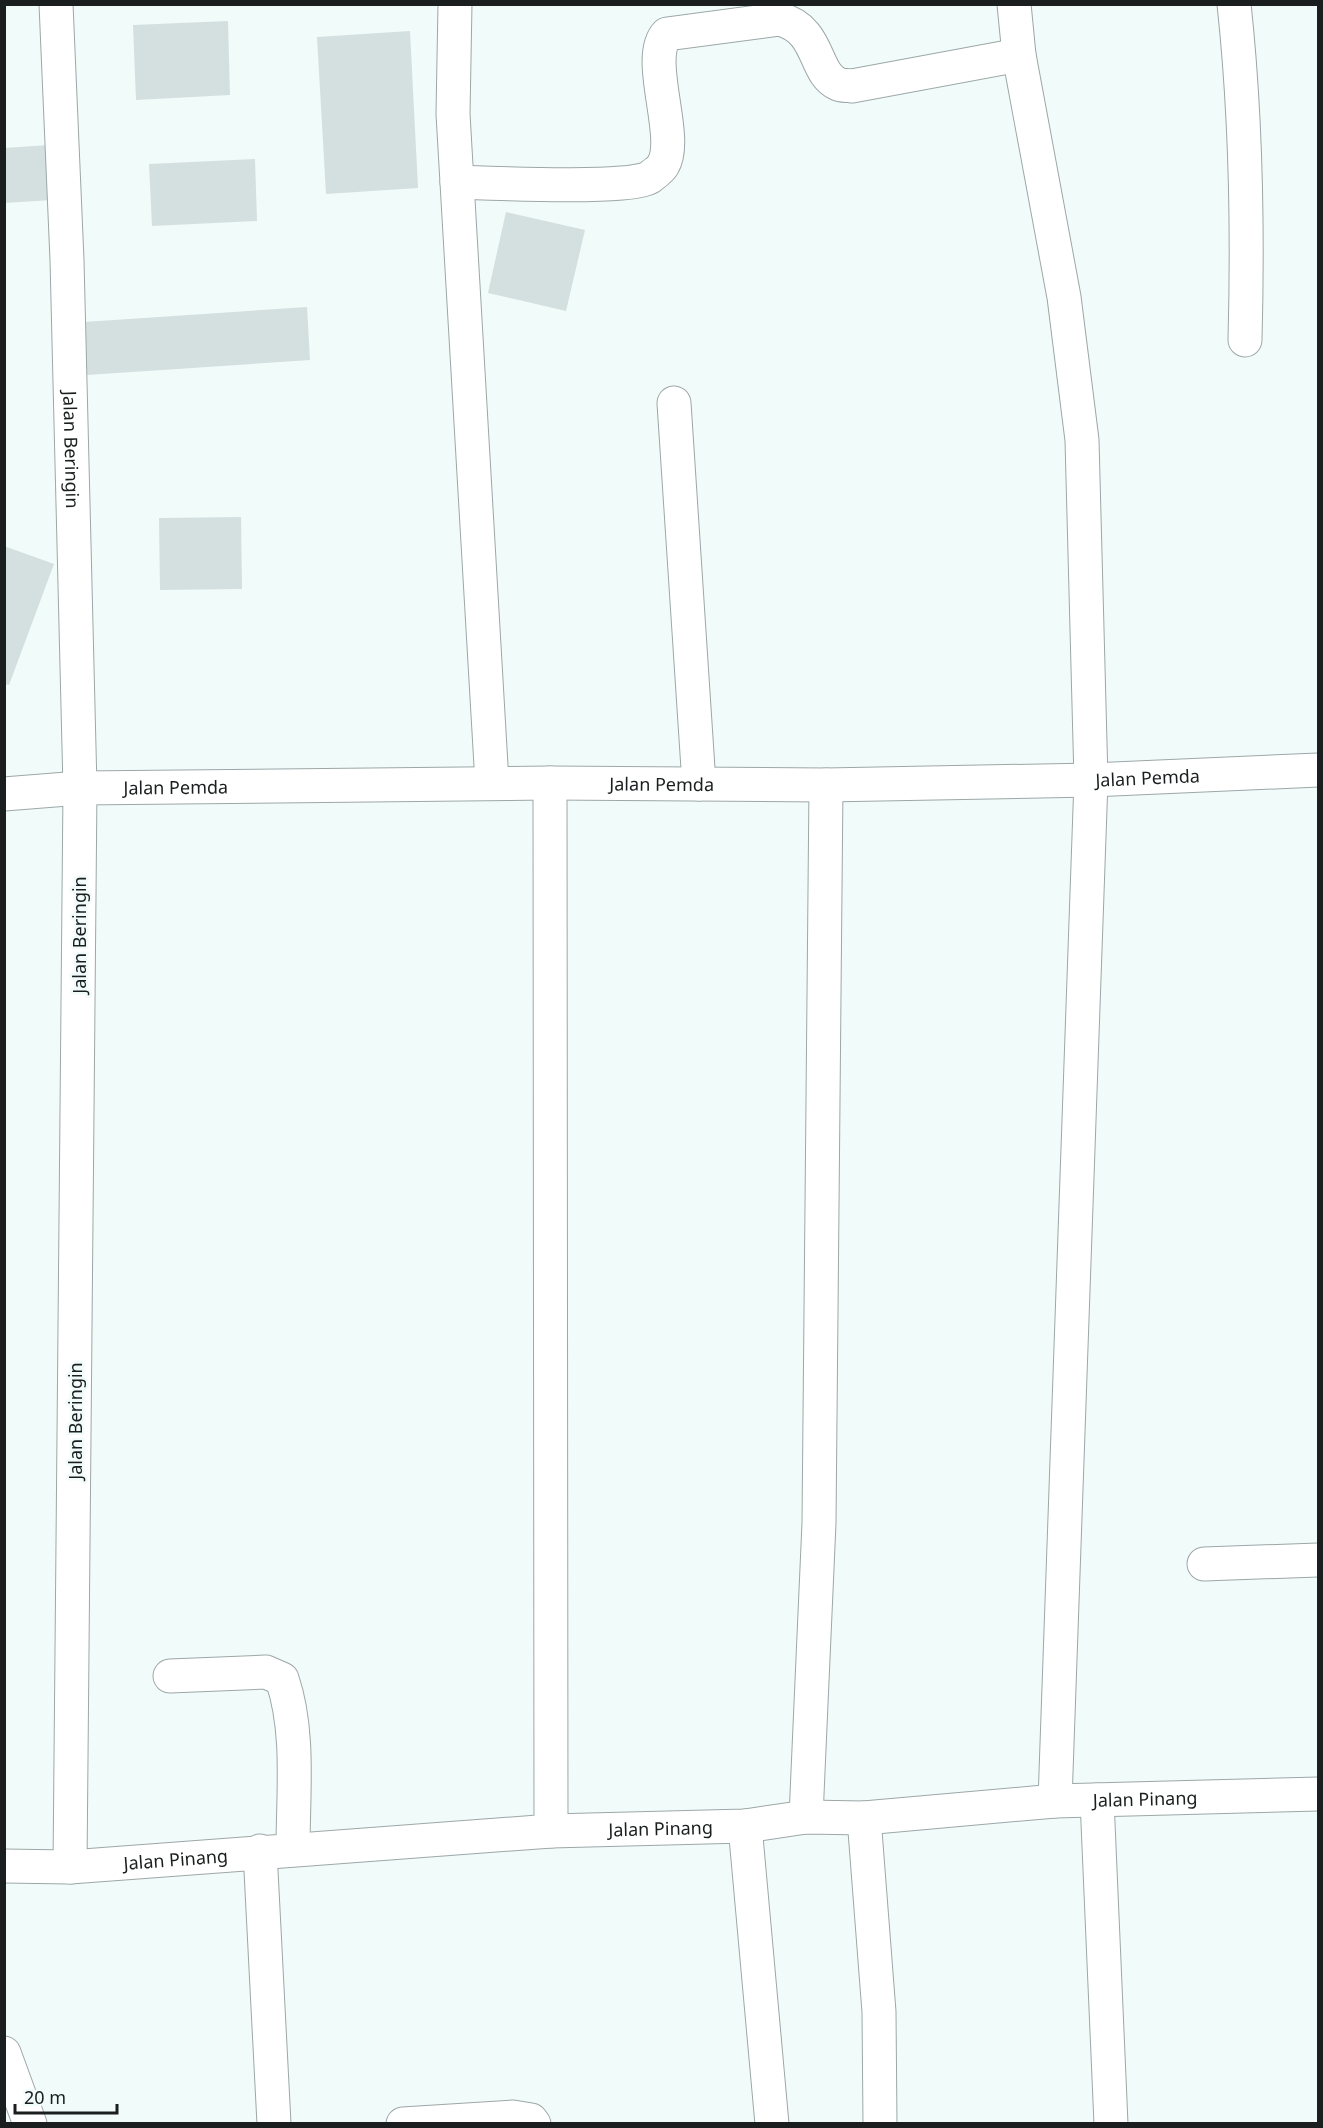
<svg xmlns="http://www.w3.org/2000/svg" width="1323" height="2128" font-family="'Noto Sans',sans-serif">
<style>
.building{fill:#d4dfdf}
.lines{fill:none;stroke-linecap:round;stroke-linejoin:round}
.minor-casing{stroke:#9da7a7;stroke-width:35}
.minor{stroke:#fff;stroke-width:33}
.labels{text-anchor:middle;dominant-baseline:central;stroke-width:5;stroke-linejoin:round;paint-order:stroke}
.street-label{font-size:18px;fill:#1a1e1e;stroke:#f0fbfa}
</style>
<rect width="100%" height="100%" fill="#f0fbfa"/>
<path class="building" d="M228,21l2,74 -94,5 -3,-75z
M410,31l8,157 -92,6 -9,-157z
M49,145l3,55 -48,3v-55z
M255,159l2,62 -105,5 -3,-62z
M506,212l79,18 -19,81 -78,-18z
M307,307l3,53 -223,15 -3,-53z
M241,517l1,72 -82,1 -1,-72z
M4,546l50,18 -45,121 -5,-1z"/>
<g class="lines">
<defs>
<g id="minor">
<path id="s1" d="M56,4l11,256 13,528 -10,1079"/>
<path d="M455,4l-2,110 39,669"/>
<path d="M1014,4l5,51 45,242 18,143 9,340 -36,1021"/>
<path d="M1234,4c12,111 14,224 11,336"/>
<path d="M457,182c31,1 175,8 193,-5 4,-3 11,-8 13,-12 17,-28 -19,-107 4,-131l113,-15c41,11 33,54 58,65 4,2 10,1 14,2l167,-31"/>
<path d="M674,403l25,381"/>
<path d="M550,783l1,1048"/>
<path id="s2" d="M4,794l76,-6 470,-5 276,2 265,-5 227,-10"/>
<path d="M1204,1564l114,-4"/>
<path d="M170,1676l96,-4 16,7c18,52 11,115 11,170"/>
<path d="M1097,1800l14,324"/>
<path d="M806,1817l13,-294 7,-738"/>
<path d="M864,1818l15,194 1,112"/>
<path d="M745,1826l27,298"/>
<path d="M260,1851l14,273"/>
<path id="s3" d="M4,1866l66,1 481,-36 194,-5 61,-9 58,1 191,-17 263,-7"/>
<path d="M4,2053l26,71"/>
<path d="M403,2124l110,-7 18,3 3,4"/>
</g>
</defs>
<use href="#minor" class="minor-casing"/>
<use href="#minor" class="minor"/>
</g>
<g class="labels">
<g class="street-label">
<text stroke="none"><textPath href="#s1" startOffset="446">Jalan Beringin</textPath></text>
<text stroke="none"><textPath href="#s2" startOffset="1144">Jalan Pemda</textPath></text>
<text stroke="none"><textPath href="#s2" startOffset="658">Jalan Pemda</textPath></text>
<text stroke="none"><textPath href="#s2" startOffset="172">Jalan Pemda</textPath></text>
<text transform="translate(79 935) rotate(-90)">Jalan Beringin</text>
<text transform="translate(75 1421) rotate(-90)">Jalan Beringin</text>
<text stroke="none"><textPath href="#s3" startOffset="1144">Jalan Pinang</textPath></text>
<text stroke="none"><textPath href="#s3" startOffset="658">Jalan Pinang</textPath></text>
<text stroke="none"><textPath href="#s3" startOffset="172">Jalan Pinang</textPath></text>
</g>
</g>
<rect width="1323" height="2128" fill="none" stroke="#1a1e1e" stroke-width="12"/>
<path d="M15 2104v9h102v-9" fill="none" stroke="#1a1e1e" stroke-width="3"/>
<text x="24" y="2104" font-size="18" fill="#1a1e1e" stroke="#f0fbfa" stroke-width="4.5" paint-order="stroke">20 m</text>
</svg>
